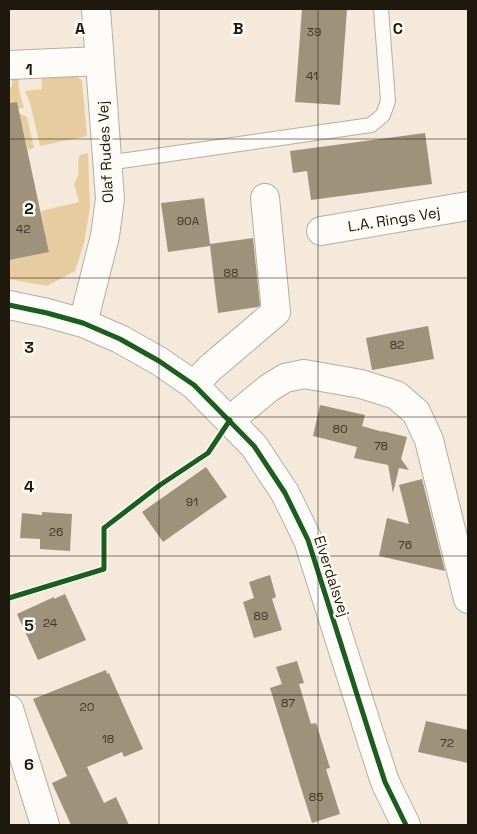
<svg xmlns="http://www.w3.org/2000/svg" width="477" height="834" font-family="'Space Grotesk',sans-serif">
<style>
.green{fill:#e7cc9f}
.building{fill:#9e927a}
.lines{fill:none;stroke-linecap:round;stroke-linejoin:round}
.service-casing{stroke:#b6aea2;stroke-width:16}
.minor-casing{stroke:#b6aea2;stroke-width:30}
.service{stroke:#fdfcf9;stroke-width:14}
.minor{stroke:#fdfcf9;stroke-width:28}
.cycleway-casing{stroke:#fffbf5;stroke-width:8}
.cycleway{stroke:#1b5e20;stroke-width:5}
.grid{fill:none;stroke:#1f180e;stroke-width:1;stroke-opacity:0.55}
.labels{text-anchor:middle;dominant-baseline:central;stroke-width:5;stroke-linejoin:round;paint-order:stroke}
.number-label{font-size:12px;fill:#3f3629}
.street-label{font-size:15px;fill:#1f180e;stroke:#fffbf5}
.grid-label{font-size:16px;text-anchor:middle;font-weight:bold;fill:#1f180e;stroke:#fffbf5;stroke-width:5;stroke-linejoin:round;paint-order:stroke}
</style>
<rect width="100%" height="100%" fill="#f4e9da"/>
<path class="green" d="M73,74l5,3 4,4 5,55 -47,10 -10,-43 -5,-12 17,-2 -1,-13z
M12,78h6l1,12 5,18 -15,1v-22h3z
M21,114l6,3 7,31 -6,2 -6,-25 -13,3 1,-12z
M88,153l2,55 -6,35 -9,28 -28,15 -38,-7v-20l40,-8 -8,-40 38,-9 -5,-18c9,-15 1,-17 6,-29z"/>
<path class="building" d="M302,9h45l-7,96 -45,-3z
M17,102l32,150 -40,8v-157z
M425,133l7,51 -121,16 -4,-29 -14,2 -3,-22z
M204,198l6,46 43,-6 7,67 -2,2 -40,6 -8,-67 -42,6 -7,-49z
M428,326l6,33 -62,11 -6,-32z
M320,405l45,10 -3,11 21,6 -1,-1 25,6 -6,22 8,11 -10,-2 -6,25 -5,-28 -34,-7 3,-11 -44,-11z
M206,467l21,30 -64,45 -21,-30z
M422,479l23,92 -66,-15 8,-38 22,6 -10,-39z
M42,512l30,2 -2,37 -30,-2v-10l-20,-1 2,-25 20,2z
M270,575l6,22 -4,2 10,31 -28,8 -11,-36 11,-4 -5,-16z
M65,594l21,46 -48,20 -21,-46 37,-17v2z
M297,661l7,22 -5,1 12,40 5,-1 14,45 -4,1 14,45 -28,9 -42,-135 12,-4 -6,-17z
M106,670l1,4 2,-1 34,76 -19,8 -2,-5 -35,15 17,36 12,-6 13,28h-58l-19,-42 15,-7 -34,-77z
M426,721l42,9v33l-50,-11z"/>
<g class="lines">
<defs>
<path id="service" d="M107,163l264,-38 12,-10 5,-14 -7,-92"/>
<path id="minor" d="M9,65l91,-4
M321,231l147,-25
M9,305l38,8 36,10 37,16 39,22 35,24 60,61 31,47 23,47 65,205 12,37 21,43
M83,323l22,-87 5,-37 -14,-190
M194,385l15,-16 67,-57 -11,-114
M230,420l39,-32 16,-10 19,-4 57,10 35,11 20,17 13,28 39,159
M9,709l36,116"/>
</defs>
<use href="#service" class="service-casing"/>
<use href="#minor" class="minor-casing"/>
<use href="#service" class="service"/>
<use href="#minor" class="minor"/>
<defs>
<path id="cycleway" d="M9,305l38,8 36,10 37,16 39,22 35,24 60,61 31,47 23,47 65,205 12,37 21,43
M9,598l95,-29v-41l56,-43 48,-32 22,-33"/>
</defs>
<use href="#cycleway" class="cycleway-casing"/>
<use href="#cycleway" class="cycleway"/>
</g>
<path class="grid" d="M159,9v816M318,9v816M9,139h459M9,278h459M9,417h459M9,556h459M9,695h459"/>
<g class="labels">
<g class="number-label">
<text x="314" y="32">39</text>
<text x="312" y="76">41</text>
<text x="188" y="221">90A</text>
<text x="23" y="229">42</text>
<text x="231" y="273">88</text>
<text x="397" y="345">82</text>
<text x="340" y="429">80</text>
<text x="381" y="446">78</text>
<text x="192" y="502">91</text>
<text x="56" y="532">26</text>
<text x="405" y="545">76</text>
<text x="261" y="616">89</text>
<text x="50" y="623">24</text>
<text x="288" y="703">87</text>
<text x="87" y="707">20</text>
<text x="108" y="739">18</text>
<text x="447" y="743">72</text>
<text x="316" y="797">85</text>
</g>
<g class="street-label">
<text transform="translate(105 152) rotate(-93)">Olaf Rudes Vej</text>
<text transform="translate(394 219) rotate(-9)">L.A. Rings Vej</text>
<text transform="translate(332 576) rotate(72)">Elverdalsvej</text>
</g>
</g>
<g class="grid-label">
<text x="80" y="34">A</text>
<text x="238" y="34">B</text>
<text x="398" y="34">C</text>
<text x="29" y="75">1</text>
<text x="29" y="214">2</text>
<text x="29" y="353">3</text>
<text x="29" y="492">4</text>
<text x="29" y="631">5</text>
<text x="29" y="770">6</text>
</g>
<rect width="477" height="834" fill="none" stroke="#1f180e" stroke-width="20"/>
</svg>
